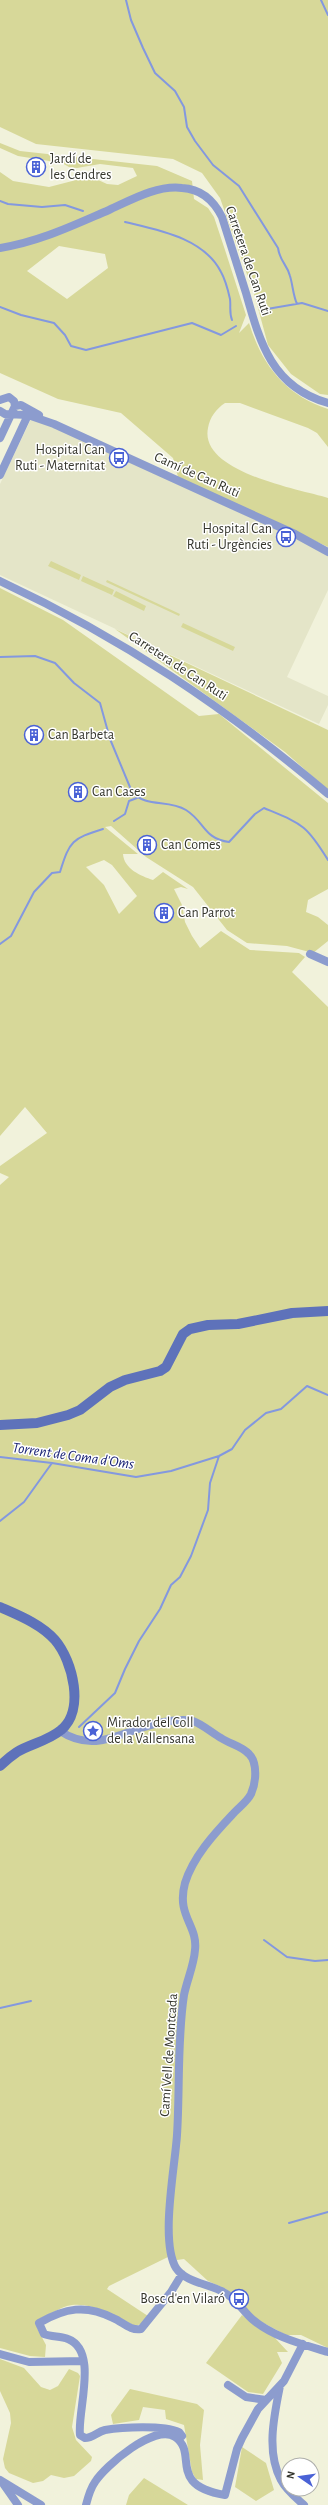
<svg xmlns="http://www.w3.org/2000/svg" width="328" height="2505" font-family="'Alegreya Sans',sans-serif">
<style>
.built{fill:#e4e5c8}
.green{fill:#d7d899;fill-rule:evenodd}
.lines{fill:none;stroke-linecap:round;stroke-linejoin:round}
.stream{stroke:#8398df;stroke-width:2}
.street{stroke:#8c9cce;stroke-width:8}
.secondary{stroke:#5e72ba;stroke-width:10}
.labels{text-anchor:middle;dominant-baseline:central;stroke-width:3;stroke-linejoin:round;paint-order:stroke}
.poi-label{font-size:14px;fill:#35362d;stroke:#fff;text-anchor:start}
.street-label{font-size:14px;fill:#35362d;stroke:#fff}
.water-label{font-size:15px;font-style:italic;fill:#1a2375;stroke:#fff}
</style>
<rect width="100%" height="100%" fill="#f1f2db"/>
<path class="built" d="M31,419h4l267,122 26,15v34l-41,87 41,19v9l-9,19 -319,-149v-91z"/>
<path class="green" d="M0,0h328v395l-8,-1 -29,-20 -23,-29 -13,-48 -35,-99 -18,-25 -29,-14 -137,-15 -36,-17z
M0,143l20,8 137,15 35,15 2,18 14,9 6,9 11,33 21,65 -7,18 10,-10c13,42 36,72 79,86v38l-11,-14 -9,-5 -68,-25h-15c-9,6 -15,14 -17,25 -9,44 90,61 120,70v49l-150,-70 -5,-19 -52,-45 -63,-14 -58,-26v-201l13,9 36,6 35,-9 12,1 11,5 11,1 19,-9 -4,-8 -33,-4 -23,4 -8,-1 -7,-4 -44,-7 -18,-8zM59,246l46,8 3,14 -41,31 -40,-28z
M51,561l30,14 -2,5 -31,-14z
M83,576l31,14 -2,5 -31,-14z
M107,580l73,34 -1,2 -73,-34z
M0,588l63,32 136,96 20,-2 109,89v86l-20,11 -2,12 12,5 10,8v16l-15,12 -26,-7 -40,-3 -20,-13 -34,-43 -47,-30 -35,-31 -6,1 33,27h-15c1,15 18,22 30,26l10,-8 25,17 -7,-2 -7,2 8,16 3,17 7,14 8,12 21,-17 29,19 49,3 6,4 -13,15 36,35v1341l-27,-13h-15l-28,-15 -32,-31 -18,-8 -24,-22 -7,1 -9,-3 -59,29 -2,3 41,27 -7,8 -6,2c-17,-10 -47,-26 -68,-20 -9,3 -19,9 -28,13l-2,9 9,17 -1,12 -15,-1 -30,-8v-1163l9,-8 -9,-4v-7l47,-33 -22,-26 -25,29zM104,860l8,5 25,31 -18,18 -15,-29 -18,-18z
M116,591l30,15 -2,5 -31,-15z
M183,623l52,24 -2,4 -52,-24z
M115,629l213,101v60l-43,-38z
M242,2315l33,23 13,14h-11l5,11 -19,31 -15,-2 -42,-29z
M0,2359l24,9 17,19 9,3 8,-4 11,-17 9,4 2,3 -8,51 4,13 16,17 -1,4 -17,15 -10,2 -13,-3 -8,6 -10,2 -24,-10 -4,-5 -2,-9 8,-36 -1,-10 -10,-22z
M130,2389l67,15 7,6 -4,35 3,35 -7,-1 -4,-7 -8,-47 -18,-6 -1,-9 -22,-3 -4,13 -26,4 -2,-9z
M242,2447l24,16 8,27 -18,11 -21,-14z
M144,2478l44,27h-62l3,-10z"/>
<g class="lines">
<path class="stream" d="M126,0l5,20 12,28 12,25 20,18 9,16 3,20 8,14 18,24 26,21 39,62c2,14 9,16 12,28 3,10 3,19 7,28
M321,0l7,15
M0,201l8,3 34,3 23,-2 18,6
M125,222c33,8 79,16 96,50 4,7 7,18 9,27 1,7 -1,13 2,21
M0,307l21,8 33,8 11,12 6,11 15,4 106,-27 29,12 15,-9
M267,309l35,-6 26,8
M0,657l35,-1 20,7 19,20 26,20 10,36 22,53c14,16 36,7 54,18 19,12 18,29 43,32l26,-28 9,-6c38,16 42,16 64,52
M114,821l11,-7 4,-13 8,-3
M0,944l11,-8 23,-44 18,-19 8,-1c10,-32 12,-33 43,-43
M0,1457l52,6 84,14 35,-6 48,-15 13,-7 13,-19 21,-17 15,-4 26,-23 21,9
M0,1521l24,-19 28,-39
M79,1727l36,-34 10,-24 14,-28 21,-32 11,-24 9,-8 11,-21 17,-46 2,-27 9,-27
M264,1940l23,17 28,4 13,-1
M0,2008l31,-7
M289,2223l39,-11"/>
<path class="street" d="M0,248c39,-6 74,-23 109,-38 22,-10 48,-25 73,-22 19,1 32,13 40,29 8,25 16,50 24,76 14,50 26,94 82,110
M0,400l9,-3 5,4 1,5 -15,32
M15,406l6,-1 18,10
M0,411l5,3 23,1 26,9 241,110 33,18
M0,475l28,-60
M0,581c122,57 225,126 328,213
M310,954l18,8
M60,1731c39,26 69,-6 110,-10 7,-1 16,-2 23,0 9,3 19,12 28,17 9,6 21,8 28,16 9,9 7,29 2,40 -4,8 -13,14 -19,21 -18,19 -39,42 -47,68 -9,33 13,42 10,67 -1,15 -8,30 -11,45 -7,46 -4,93 -7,140 -2,32 -17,106 -1,133 10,15 35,16 49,25 11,6 18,18 27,26 21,18 50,25 76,33
M0,2354l29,8 54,-1
M228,2385l18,12 20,3
M280,2386c-6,30 -14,66 1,94 5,10 15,18 23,25
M178,2439l4,-3 -3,-4c-15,-7 -57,-5 -74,-2 -8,2 -12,8 -20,8l-5,-3c-3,-24 19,-84 -12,-96 -7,-3 -16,-2 -24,-5l-5,-11c26,-15 47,-19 74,-5 10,4 17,13 28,11l30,-37 11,-18
M0,2480l41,25
M4,2485l14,20
M86,2505c2,-8 4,-16 9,-23 10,-16 60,-59 80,-45 24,16 -9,48 50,58l12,-46 5,-11 16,-29 26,-28 19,-37"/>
<path class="secondary" d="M0,1425l37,-2 31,-8 12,-5 30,-23 15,-7 35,-9 6,-4 17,-33 7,-5 18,-4 30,-1 54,-11 36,-2
M0,1607c18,8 41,17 55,33 18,21 30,71 6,90 -13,11 -31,14 -44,22 -6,4 -12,9 -17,14"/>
</g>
<defs>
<symbol id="building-ring" viewBox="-11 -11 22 22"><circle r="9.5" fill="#fff" stroke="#4a62d6" stroke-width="1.5"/><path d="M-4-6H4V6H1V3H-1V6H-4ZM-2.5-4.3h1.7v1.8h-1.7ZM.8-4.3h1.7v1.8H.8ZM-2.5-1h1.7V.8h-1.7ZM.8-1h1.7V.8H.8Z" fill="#4a62d6"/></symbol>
<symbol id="bus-ring" viewBox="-11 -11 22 22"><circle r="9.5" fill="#fff" stroke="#4a62d6" stroke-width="1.5"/><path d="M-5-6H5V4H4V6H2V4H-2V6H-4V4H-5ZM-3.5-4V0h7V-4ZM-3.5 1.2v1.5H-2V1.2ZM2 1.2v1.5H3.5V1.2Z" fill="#4a62d6"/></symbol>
<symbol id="sight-ring" viewBox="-11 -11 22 22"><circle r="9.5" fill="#fff" stroke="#4a62d6" stroke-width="1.5"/><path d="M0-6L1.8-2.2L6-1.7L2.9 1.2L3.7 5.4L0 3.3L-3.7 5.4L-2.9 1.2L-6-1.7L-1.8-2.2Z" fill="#4a62d6"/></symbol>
</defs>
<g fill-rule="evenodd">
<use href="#building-ring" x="25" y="156" width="22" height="22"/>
<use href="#bus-ring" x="108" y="447" width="22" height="22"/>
<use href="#bus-ring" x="275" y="526" width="22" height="22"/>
<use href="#building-ring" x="23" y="724" width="22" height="22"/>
<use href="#building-ring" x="67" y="781" width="22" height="22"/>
<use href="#building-ring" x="136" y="834" width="22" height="22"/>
<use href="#building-ring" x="153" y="902" width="22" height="22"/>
<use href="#sight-ring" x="82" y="1720" width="22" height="22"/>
<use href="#bus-ring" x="228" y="2288" width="22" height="22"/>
</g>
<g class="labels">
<g class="poi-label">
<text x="50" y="159">Jardí de<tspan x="50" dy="16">les Cendres</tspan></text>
<text x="105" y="450" text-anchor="end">Hospital Can<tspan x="105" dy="16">Ruti - Maternitat</tspan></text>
<text x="272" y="529" text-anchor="end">Hospital Can<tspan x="272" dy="16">Ruti - Urgències</tspan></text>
<text x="48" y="735">Can Barbeta</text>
<text x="92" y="792">Can Cases</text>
<text x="161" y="845">Can Comes</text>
<text x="178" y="913">Can Parrot</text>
<text x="107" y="1723">Mirador del Coll<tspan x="107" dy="16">de la Vallensana</tspan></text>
<text x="225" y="2299" text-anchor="end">Bosc d'en Vilaró</text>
</g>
<g class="street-label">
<text transform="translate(248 261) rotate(71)">Carretera de Can Ruti</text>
<text transform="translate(197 475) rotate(24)">Camí de Can Ruti</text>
<text transform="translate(178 666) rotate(33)">Carretera de Can Ruti</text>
<text transform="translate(169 2055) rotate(-86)">Camí Vell de Montcada</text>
</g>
<g class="water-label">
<text transform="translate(73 1456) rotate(8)">Torrent de Coma d'Oms</text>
</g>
</g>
<g transform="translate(300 2477) rotate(283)"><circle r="19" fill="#ffffff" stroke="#aeafab"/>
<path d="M0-3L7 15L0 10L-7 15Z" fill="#4a62d6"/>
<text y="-6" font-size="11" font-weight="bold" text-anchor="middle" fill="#35362d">N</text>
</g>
</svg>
